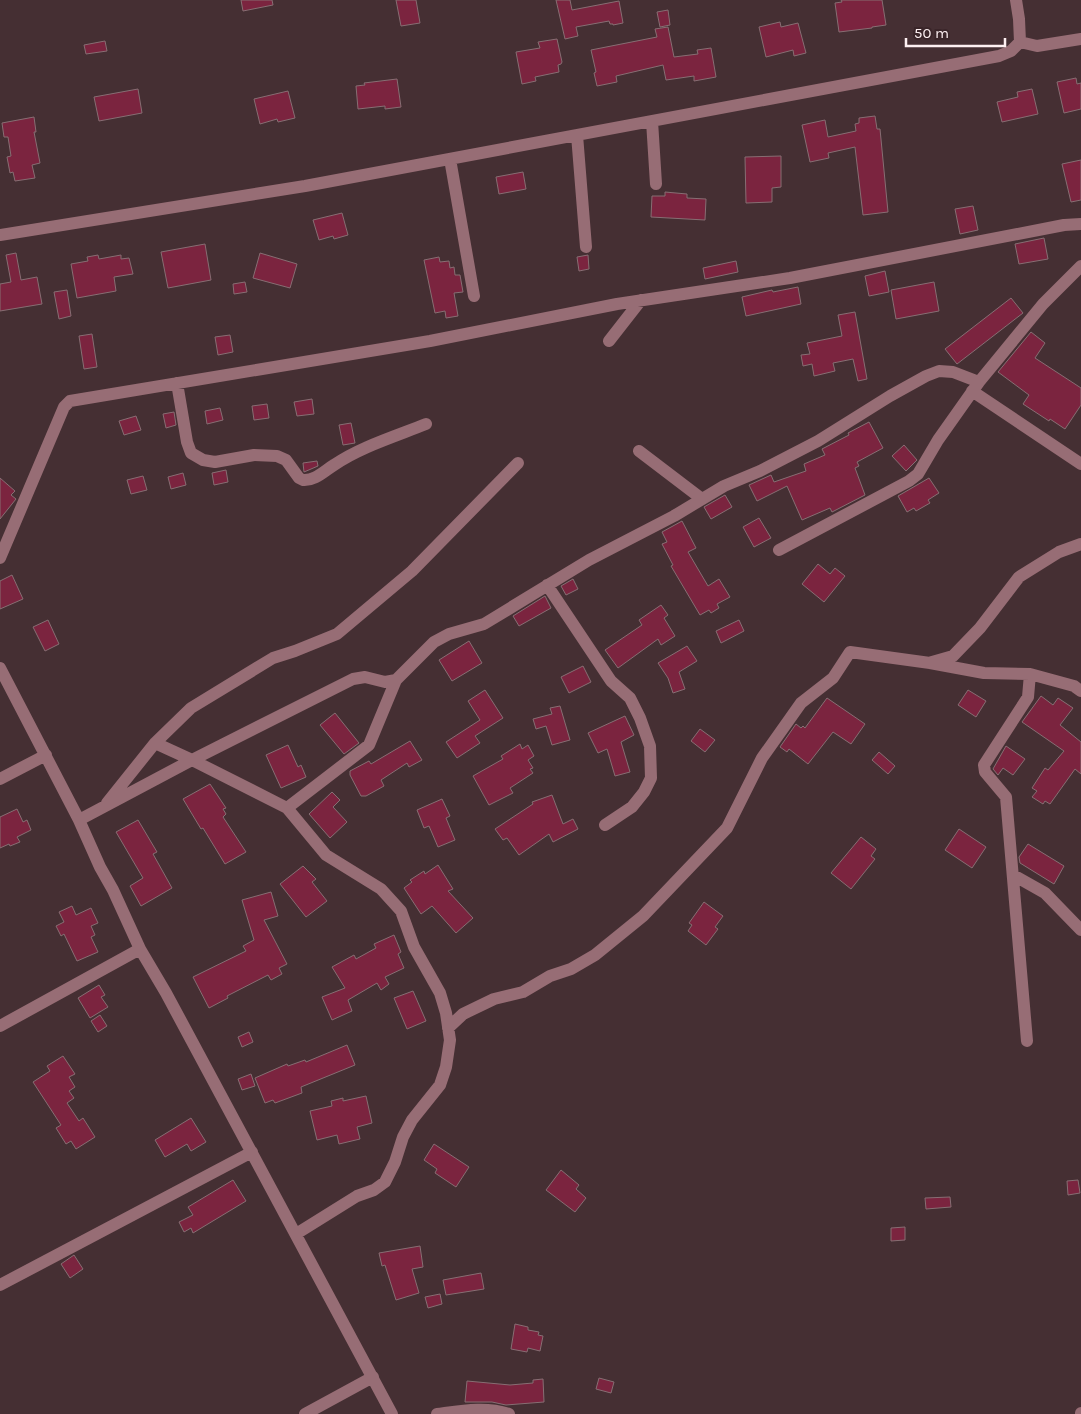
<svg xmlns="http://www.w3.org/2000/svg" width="1081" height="1414" font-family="Karla,sans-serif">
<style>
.building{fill:#7b243f;stroke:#876e73}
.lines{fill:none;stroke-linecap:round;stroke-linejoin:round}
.minor{stroke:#976d75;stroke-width:12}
</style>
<rect width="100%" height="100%" fill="#452f33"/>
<path class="building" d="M241,0h31l1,5 -30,6z
M396,0h20l4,23 -19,3z
M556,0h14l2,10 47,-9 4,22 -10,2v-1h-3l-1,-3 -33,6 2,9 -13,3z
M841,0h41l4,25 -14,2v1l-33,4 -4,-29 7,-1z
M668,10l2,15 -10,2 -3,-15z
M780,22l1,5 17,-4 8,30 -12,3 -1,-6 -27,7 -7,-30z
M668,27l6,30 24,-3 -1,-4 14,-2 5,29 -22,4v-5l-28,4 -3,-15 -47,11 1,6 -20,4 -3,-13 2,-1 -5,-22 66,-13 -2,-8z
M557,39l5,23 -1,2 -3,1 1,7 -24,5 1,4 -14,3 -6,-32 24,-4 -2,-6z
M105,41l2,10 -21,3 -2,-9z
M1076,78l1,6 4,-1v26l-17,4 -7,-31z
M397,79l4,28 -16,2v-3l-27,3 -2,-23 9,-1 -1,-2z
M138,89l4,24 -43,8 -5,-24z
M1032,89l6,25 -36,8 -5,-20 21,-5 -1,-5z
M288,91l7,27 -17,4 -1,-3 -17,5 -6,-25z
M875,116l2,13h3l8,83 -25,3 -8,-68 -27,6 1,5 -19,4 -8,-37 23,-5 3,17 28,-6 -1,-7 4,-1v-5z
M34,117l2,15h-2l6,31 -8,2 3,13 -20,3 -2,-9 -3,1 -3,-16 4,-1 -3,-19h-4l-2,-14z
M781,156v31l-9,1v14l-26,1 -1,-46z
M1081,160v40l-10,2 -9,-38z
M523,172l3,17 -27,5 -3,-17z
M665,192l22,2v4l19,1 -1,21 -54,-3 1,-21h13z
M973,206l5,24 -18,4 -5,-25z
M342,213l6,22 -14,4 -1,-3 -14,4 -6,-20z
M1044,238l4,21 -29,5 -4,-20z
M205,244l6,36 -43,8 -7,-36z
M16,253l5,27 16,-3 5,27 -42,7v-27l11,-2 -5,-27z
M260,253l37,11 -7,24 -37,-10z
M98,255l1,4 22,-4v4l8,-1 4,16 -19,3 2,14 -39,7 -6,-34 17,-3 -1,-4z
M588,255l1,14 -10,2 -2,-14z
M439,257l1,5 9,-1 1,7 4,-1 1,8h5l3,17 -9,1 4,23 -12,2 -1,-7 -10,2 -11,-53z
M736,261l2,11 -33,7 -2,-11z
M885,271l4,21 -20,4 -4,-20z
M245,282l2,10 -13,2 -1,-10z
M934,282l5,29 -43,8 -5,-29z
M798,287l3,17 -55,12 -4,-19 30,-7 1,2z
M67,290l4,26 -12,3 -5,-27z
M1011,298l12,15 -66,51 -12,-15z
M855,312l12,67 -9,2 -5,-22 -20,4 2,8 -21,5 -2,-12 -9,2 -2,-11 9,-1 -3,-11 35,-7 -4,-21z
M1031,332l14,11 -10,15 46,30v17l-16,24 -15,-10 -1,2 -26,-17 6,-9 -31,-23z
M92,334l5,33 -13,2 -5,-33z
M230,335l3,17 -15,3 -3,-18z
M312,399l2,15 -17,2 -3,-14z
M267,404l2,14 -15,2 -2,-14z
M220,408l3,12 -16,4 -2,-13z
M174,412l2,13 -10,3 -3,-14z
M136,416l5,14 -17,5 -5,-14z
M869,422l14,26 -26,14 2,4 -4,2 10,27 -33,17 -2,-4 -28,12 -15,-34 -30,15 -8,-16 22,-10 3,7 32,-11 -2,-7 21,-9 -3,-6 27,-14 -1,-2z
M351,423l4,20 -12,2 -4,-20z
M904,445l13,15 -11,11 -14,-15z
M317,461l1,5 -14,6 -1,-9z
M226,470l2,12 -14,3 -2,-12z
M183,473l3,12 -15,4 -3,-12z
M143,476l4,14 -16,4 -4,-14z
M0,478l15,13 -4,4 5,4 -16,20z
M929,478l10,15 -11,7 2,3 -14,8 -2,-3 -7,4 -9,-16z
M725,495l7,12 -21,12 -7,-12z
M759,518l12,20 -17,9 -11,-20z
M682,521l14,27 -8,4 20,34 11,-7 11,18 -13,7 2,4 -8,5 -2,-3 -9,5 -29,-49 2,-1 -11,-21 5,-2 -5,-10z
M818,564l12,10 5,-6 10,8 -21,26 -22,-18z
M12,575l11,24 -23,10v-28z
M573,579l5,10 -12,6 -5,-9z
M545,596l6,12 -32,18 -6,-10z
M661,605l7,10 -4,3 11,18 -14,9 -3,-6 -40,29 -13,-18 37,-25 -3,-5z
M48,620l11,24 -14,7 -12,-24z
M739,620l5,11 -23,12 -5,-12z
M469,641l13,22 -30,18 -13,-21z
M687,646l10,15 -18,11 6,17 -12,4 -5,-15 -10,-15z
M583,666l8,16 -22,11 -8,-16z
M485,690l18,28 -28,18 5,7 -23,15 -11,-16 34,-22 -12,-19z
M968,690l18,11 -10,16 -18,-12z
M1041,696l12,9 5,-7 15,10 -13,17 21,17v32l-6,-5 -25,35 -5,-3 -2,3 -11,-7 5,-6 -5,-3 13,-20 3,2 16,-19 -42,-29z
M827,698l38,26 -14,20 -18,-12 -25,32 -19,-15 -2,3 -7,-5 16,-23 5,4 2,-2 2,2z
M560,706l10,34 -18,5 -6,-19 -10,3 -3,-10 19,-5 -2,-6z
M335,713l24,30 -15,11 -24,-29z
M625,716l9,19 -13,7 9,30 -15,4 -8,-27 -9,4 -10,-20z
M700,729l15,11 -10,12 -14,-11z
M410,741l12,19 -13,7 -2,-4 -26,17 3,6 -18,10h-5l-11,-21v-4l19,-10 2,3z
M520,744l2,5 6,-4 6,11 -6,4 5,8 -3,1 3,4 -23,15 3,5 -24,12 -16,-29 30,-17 -2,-3z
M288,745l10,22 3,-2 5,12 -25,11 -15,-33z
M1006,746l19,13 -12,16 -10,-7 -5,7 -5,-6z
M879,752l16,14 -7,8 -16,-14z
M210,784l16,24 -3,1 3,5 -3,3 23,35 -21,12 -22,-36 -2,1 -18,-30z
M332,792l8,8 -7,7 14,15 -17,16 -21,-24z
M552,795l11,29 10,-5 5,10 -25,13 -4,-8 -30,21 -12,-17 -4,2 -8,-11 38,-25 -1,-2z
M442,799l8,17 -4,2 9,22 -17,7 -9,-21 -5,2 -7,-18z
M17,809l6,13 4,-2 4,10 -14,7 3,5 -10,4 -1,-2 -9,4v-31z
M138,820l19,32 -4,2 19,34 -31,18 -11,-20 13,-8 -27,-46z
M959,829l27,18 -14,21 -27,-18z
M861,837l15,12 -5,7 4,3 -24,30 -20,-16z
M1028,844l36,22 -10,18 -34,-21 -1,-6z
M438,865l15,24 -5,2 25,27 -17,15 -24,-27 -11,8 -17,-26 8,-6 -2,-2 14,-9 1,3z
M303,866l13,13 -4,3 15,19 -21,16 -26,-33z
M271,892l7,24 -14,4 23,44 -8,4 3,6 -11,6 -3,-5 -41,21 1,2 -19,10 -16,-31 53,-26 -3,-5 11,-6 -12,-40z
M704,902l19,14 -8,11 3,2 -12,16 -18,-14 4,-6 -3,-2z
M72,906l4,9 15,-7 7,15 -7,3 4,9 -4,2 7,15 -21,9 -13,-27 -3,2 -5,-10 8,-4 -5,-10z
M394,935l7,17 -3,2 6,14 -19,9 4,7 -8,6 -4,-7 -29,17 4,11 -20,9 -10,-23 23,-9 -13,-21 22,-12 2,4 20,-11 -2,-4z
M99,985l6,10 -4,2 7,10 -18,11 -12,-20z
M413,991l13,30 -19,8 -13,-31z
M100,1015l7,11 -9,6 -7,-11z
M249,1032l4,10 -11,5 -4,-10z
M347,1045l8,20 -54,22 1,6 -27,10 -2,-3 -8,3 -10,-25 32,-14 1,2 17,-6 1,2z
M63,1056l12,18 -6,3 6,10 -6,4 5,7 -7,5 12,18 4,-3 12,19 -19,12 -5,-8 -5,3 -10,-16 5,-3 -28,-43 17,-11 -3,-5z
M251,1074l4,12 -13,4 -4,-11z
M366,1096l6,27 -15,4 3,12 -21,5 -2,-9 -20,5 -7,-29 22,-5 -1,-5 12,-3v3z
M191,1118l15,24 -15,9 -4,-7 -22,13 -10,-17z
M434,1144l35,23 -13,20 -21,-14 2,-4 -13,-9z
M561,1170l18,15 -3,4 10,9 -11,14 -29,-22z
M233,1180l13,21 -53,32 -2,-5 -7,4 -5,-10 14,-7 -5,-8z
M1078,1180l2,13 -12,2 -1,-14z
M950,1197l1,10 -25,2 -1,-11z
M905,1227v13l-14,1v-13z
M420,1246l3,21 -11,2 7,24 -23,7 -11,-35 -3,1 -3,-13z
M74,1255l9,14 -13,9 -9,-14z
M481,1273l3,16 -38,6 -3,-15z
M440,1294l2,10 -14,4 -3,-11z
M515,1324l13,3v3l11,2 -1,3 5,1 -3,15 -12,-3 -1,4 -16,-3z
M599,1378l15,4 -3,11 -15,-4z
M543,1379l1,23 -38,3 -14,-3h-27l2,-21 43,4 23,-2v-3z"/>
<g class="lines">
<path class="minor" d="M1020,42l17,4 44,-7
M652,121l4,63
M577,135l9,112
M450,159l24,137
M0,235l305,-49 694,-130 12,-5 9,-9 -1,-23 -3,-19
M609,341l32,-41
M177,383l10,59 4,11 12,7 12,2 39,-7 23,1 9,4 13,18 4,2c12,1 21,-9 31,-15 26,-18 62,-29 92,-41
M972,391l109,73
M639,451l63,48
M779,550l130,-69 9,-7 20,-34 41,-58 64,-78 38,-38
M0,558l64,-151 6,-6 360,-60 187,-37 173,-26 274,-53 17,-1
M547,585l64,96 19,17 10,20 10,28 1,32 -7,14 -12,15 -27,18
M932,662l21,-6 27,-28 39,-51 40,-25 22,-8
M0,668l79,152 21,47 13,23 27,59 26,44 226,421
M155,743l37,17 95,48 39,47 55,34 20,22 13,36 26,46 6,20 4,27 -4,27 -6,18 -28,35 -9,17 -8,25 -10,20 -11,8 -17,6 -61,38
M0,779l46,-24
M107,803l48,-60 36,-35 82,-50 22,-7 42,-17 75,-63 106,-108
M287,808l82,-63 27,-65
M79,820l113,-60 161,-81 12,-2 20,5 11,-2 38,-38 15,-8 35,-10 105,-64 85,-44 50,-30 36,-15 58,-30 72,-45 36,-20 13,-5 14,1 26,10
M1013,875l32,18 36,37
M0,1026l140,-77
M448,1028l15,-14 31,-15 29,-7 27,-16 21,-7 24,-14 48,-39 84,-88 35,-70 39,-55 32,-25 17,-26 80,11 54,10 46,1 44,12 7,5
M1027,1041l-21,-244 -21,-25 -1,-7 44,-68 2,-23
M0,1285l252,-133
M305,1414l68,-37
M437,1414c23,-3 49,-8 72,0
M1081,1414v-1"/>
</g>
<path d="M906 38v8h99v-8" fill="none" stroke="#fef0f2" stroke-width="2.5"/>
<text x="914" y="38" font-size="15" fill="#fef0f2" stroke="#3a2529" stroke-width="4" paint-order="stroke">50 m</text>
</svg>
